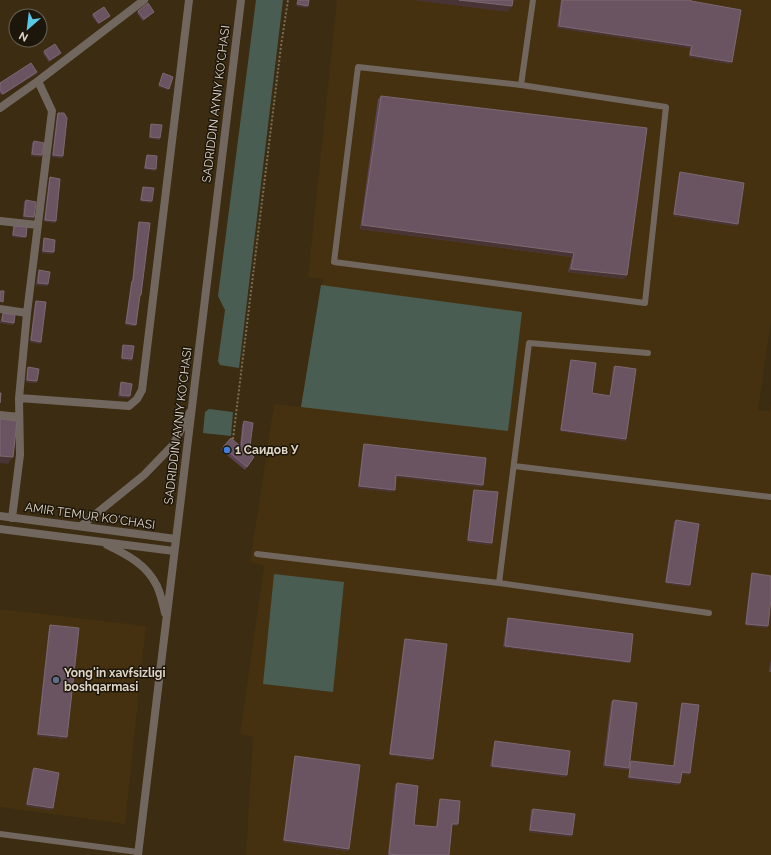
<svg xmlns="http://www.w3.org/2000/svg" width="771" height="855" font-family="Raleway,sans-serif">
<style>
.built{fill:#45310f}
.green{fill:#4a5d52}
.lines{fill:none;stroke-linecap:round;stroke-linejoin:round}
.path{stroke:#7b6e59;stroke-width:2;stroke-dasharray:2 2;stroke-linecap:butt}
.service{stroke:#72675f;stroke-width:6}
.minor{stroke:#72675f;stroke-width:8}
.tertiary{stroke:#72675f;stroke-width:8}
.wall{fill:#5c4455}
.shaded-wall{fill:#493435}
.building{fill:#6a5462;stroke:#7c6871}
.shop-dot{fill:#3f7fe0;stroke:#1d160a;stroke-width:1.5}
.service-dot{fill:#5c6f8a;stroke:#1d160a;stroke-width:1.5}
.labels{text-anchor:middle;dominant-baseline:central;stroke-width:3;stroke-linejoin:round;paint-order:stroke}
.street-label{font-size:12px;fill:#dfd5c6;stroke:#1d160a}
.poi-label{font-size:12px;font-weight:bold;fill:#dfd5c6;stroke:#1d160a;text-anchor:start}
</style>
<rect width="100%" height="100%" fill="#3b2c12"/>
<path class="built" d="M337,0h434v322l-13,88 12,1 1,-9v453h-525l7,-118 -13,-3 24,-168 -14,-4 24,-158 27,3 22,-128 -15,-2z
M0,609l146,17 -21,198 -125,-17z"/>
<path class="green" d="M256,0h27l-44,368 -19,-3 -2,-4 7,-51 -7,-14z
M321,285l201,27 -14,119 -207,-24z
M209,409l24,3 -2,24 -28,-3 2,-21z
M274,574l70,8 -11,110 -70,-8z"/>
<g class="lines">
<path class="path" d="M233,439l48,-393 7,-46"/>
<path class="service" d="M358,67l163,18 145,22 -21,196 -311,-41z
M521,85l12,-85
M514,466l257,31
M257,554l242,29 210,30
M499,583l30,-240 119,10
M0,834l138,18"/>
<path class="minor" d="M0,108l38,-27 106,-81
M0,221l38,4
M0,309l27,4
M19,398l110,8 8,-7 5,-9 47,-390
M0,415l19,2
M12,518l8,-63 -1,-57 8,-85 25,-202 -14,-30"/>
<path class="tertiary" d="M0,516l176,23
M81,526l63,-51 29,-30 17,-33
M0,529l174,22
M107,545c21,10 40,20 50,41 4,9 6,18 8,27
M138,855l103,-855"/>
</g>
<path class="wall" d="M561,0h130v1l39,63 -41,-7 1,-9 -133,-20z
M138,11l16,1 -1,1 -10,8 -6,-8z
M93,14l17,2 -1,1 -11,7 -6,-8z
M44,51l15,4 -10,7 -6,-9z
M37,72l-1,2 -34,21 -2,-2v-10z
M381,96l244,183 -57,-7 4,-15 -212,-28 18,-130z
M58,113l5,43 -1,2 -10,-1 5,-43z
M151,124l9,14 -1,2 -10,-2 1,-12z
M34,141l8,14 -1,2 -10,-1 1,-13z
M147,155l9,14 -1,2 -11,-2 2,-12z
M680,172l58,52 -2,2 -63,-10 6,-42z
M50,177l6,44 -2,2 -10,-2 5,-42z
M143,187l8,16 -11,-2 2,-12z
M26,200l8,17 -1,2 -10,-1 1,-16z
M139,222l1,75 -5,29 -10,-1 6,-42 1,-2 6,-57z
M14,226l10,12 -12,-1 1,-9z
M44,238l8,16 -10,-1 1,-13z
M39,270l9,14 -1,2 -11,-1 2,-13z
M36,301l4,43 -10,-2 5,-39z
M3,313l11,10 -1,2 -13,-2 2,-8z
M123,345l9,14 -1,2 -10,-2 1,-12z
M571,360l21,33 18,3 3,-29 2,-1 11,73 -1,2 -65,-10 10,-70z
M28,367l9,14 -1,2 -10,-1 1,-13z
M121,382l8,16 -11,-1 2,-13z
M244,421l5,32 5,4 -9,13 -24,-20 2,-3 17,-2 2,-20z
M364,444l119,41 -1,2 -86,-10 -3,15 -35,-4 5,-42z
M474,490l16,55 -23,-3 6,-51z
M676,520l14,65 -2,2 -23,-4 9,-61z
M752,573l15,55 -22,-3 6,-50z
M508,618l122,44 -1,1 -126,-16 4,-27z
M50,625l17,112 -1,2 -29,-3 12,-109z
M405,639l26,122 -42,-6 15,-114z
M771,659v13h-2z
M613,700l16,68 -1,2 -25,-3 8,-65z
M682,703l7,72 -8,-1 -2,11 -51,-6 2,-16 1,-2 42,5 8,-61z
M495,741l71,36 -76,-10 4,-24z
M295,756l53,95 -65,-9 11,-84z
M34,768l17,42 -25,-4 6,-36z
M397,783l17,42 22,2 3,-26 1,-2 18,25 -1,2h-5l-3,29h-61l7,-70z
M533,809l38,28 -42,-5 2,-22z"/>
<path class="shaded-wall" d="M412,0h47l53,6 -4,6z
M297,4l11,2 -1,2 -12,-2z
M559,26l133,20 -2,2 -133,-20z
M61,53l-2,2 -10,7 1,-2z
M690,55l42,7 -2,2 -41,-7z
M37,72l-1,2 -34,21 1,-1z
M159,85l10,4 -1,1 -10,-3z
M150,137l10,1 -1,2 -10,-2z
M32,154l10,1 -1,2 -10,-1z
M53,155l10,1 -1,2 -10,-1z
M145,168l11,1 -1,2 -11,-2z
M141,200l11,1 -1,2 -11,-2z
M674,214l64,10 -2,2 -63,-10z
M24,216l10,1 -1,2 -10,-1z
M45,220l11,1 -2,2 -10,-2z
M362,225l212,28 -2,4 -212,-28z
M13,235l13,2 -2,1 -12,-1z
M43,251l11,1 -2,2 -10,-1z
M571,269l56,6 -2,4 -57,-7z
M38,283l10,1 -1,2 -11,-1z
M2,321l12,2 -1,2 -13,-2z
M126,323l10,2 -1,1 -10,-1z
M31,340l10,2 -1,2 -10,-2z
M122,358l10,1 -1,2 -10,-2z
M27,380l10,1 -1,2 -10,-1z
M120,395l10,1 -1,2 -11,-1z
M561,430l65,9 -1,2 -65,-10z
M0,456l13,1 -5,7 -8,-1z
M396,475l87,10 -1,2 -87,-10z
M359,486l36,4 -2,2 -35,-4z
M468,540l24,3 -2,2 -23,-3z
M666,582l24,3 -2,2 -23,-4z
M746,624l22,2 -1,2 -22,-3z
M505,646l125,16 -1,1 -126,-16z
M38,734l29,3 -1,2 -29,-3z
M390,754l43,5 -2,2 -42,-6z
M605,765l24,3 -1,2 -25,-3z
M492,766l75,9 -1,2 -76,-10z
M682,772l8,1 -1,2 -9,-1z
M629,777l51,6 -1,2 -51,-6z
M27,804l26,4 -2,2 -25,-4z
M452,824h6l-1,2h-6z
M530,830l42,5 -1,2 -42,-5z
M284,840l65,9 -1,2 -65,-9z"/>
<path class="building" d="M298,0h11l-1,6 -11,-2z
M459,0h54l-1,6z
M562,0h129v1l50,9 -9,52 -42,-7 2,-9 -133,-20z
M148,3l6,9 -10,7 -6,-8z
M104,7l6,9 -11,7 -6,-9z
M55,44l6,9 -11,7 -6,-9z
M31,63l6,9 -34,22 -3,-5v-6z
M163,73l10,4 -4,12 -10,-4z
M381,96l266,32 -20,147 -56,-6 3,-16 -212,-28z
M58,113h6l3,5 -4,38 -10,-1z
M151,124l11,1 -2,13 -10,-1z
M34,141l10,2 -2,12 -10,-1z
M147,155l10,1 -1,13 -11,-1z
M680,172l64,11 -6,41 -64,-10z
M50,177l10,2 -4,42 -11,-1z
M143,187l11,1 -2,13 -11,-1z
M26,200l10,2 -2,15 -10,-1z
M139,222l11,1 -9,72h-1l-4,30 -10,-2 6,-42h1z
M14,226l13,1 -1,10 -13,-2z
M44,238l11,2 -1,12 -11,-1z
M39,270l11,2 -2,12 -10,-1z
M0,291h4l-1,11 -3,-1z
M36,301l10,1 -5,40 -10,-2z
M3,313l12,2 -1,8 -12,-2z
M123,345l11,1 -2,13 -10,-1z
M571,360l25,3 -4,30 18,3 5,-30 21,3 -10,70 -65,-9z
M28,367l11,2 -2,12 -10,-1z
M121,382l11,2 -2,12 -10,-1z
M0,393h1l-1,10z
M0,419l17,2 -4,36 -13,-1z
M244,421l9,2 -4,30 5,4 -7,10 -24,-20 8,-9 10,9z
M364,444l122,14 -3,27 -87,-10 -1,15 -36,-4z
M474,490l24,2 -6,51 -24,-3z
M676,520l23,4 -9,61 -24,-3z
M752,573l19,3v23l-3,27 -22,-2z
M508,618l125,16 -3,28 -125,-16z
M50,625l29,3 -12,109 -29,-3z
M405,639l42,5 -14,115 -43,-5z
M613,700l24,3 -8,65 -24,-3z
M682,703l17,2 -9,68 -8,-1 -2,11 -51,-6 2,-16 43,5z
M495,741l75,10 -3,24 -75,-9z
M295,756l65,9 -11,84 -65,-9z
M34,768l25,5 -6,35 -26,-4z
M397,783l21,3 -4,39 23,2 3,-28 20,2 -2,23h-6l-3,31h-50l-10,-1z
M533,809l42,5 -3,21 -42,-5z"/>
<circle class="shop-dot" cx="227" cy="450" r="4"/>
<circle class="service-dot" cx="56" cy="680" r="4"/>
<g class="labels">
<g class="street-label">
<text transform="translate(216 104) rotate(-83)">SADRIDDIN AYNIY KO'CHASI</text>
<text transform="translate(178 426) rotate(-83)">SADRIDDIN AYNIY KO'CHASI</text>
<text transform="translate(90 516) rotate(8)">AMIR TEMUR KO'CHASI</text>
</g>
<g class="poi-label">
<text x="235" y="450">1 Саидов У</text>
<text x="64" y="673">Yong'in xavfsizligi<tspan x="64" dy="14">boshqarmasi</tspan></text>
</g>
</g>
<g transform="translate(28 28) rotate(208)"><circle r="19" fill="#1d160a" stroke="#6b6255"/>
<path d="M0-3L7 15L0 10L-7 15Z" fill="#59c8e5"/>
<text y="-6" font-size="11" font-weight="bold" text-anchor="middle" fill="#dfd5c6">N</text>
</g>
</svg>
